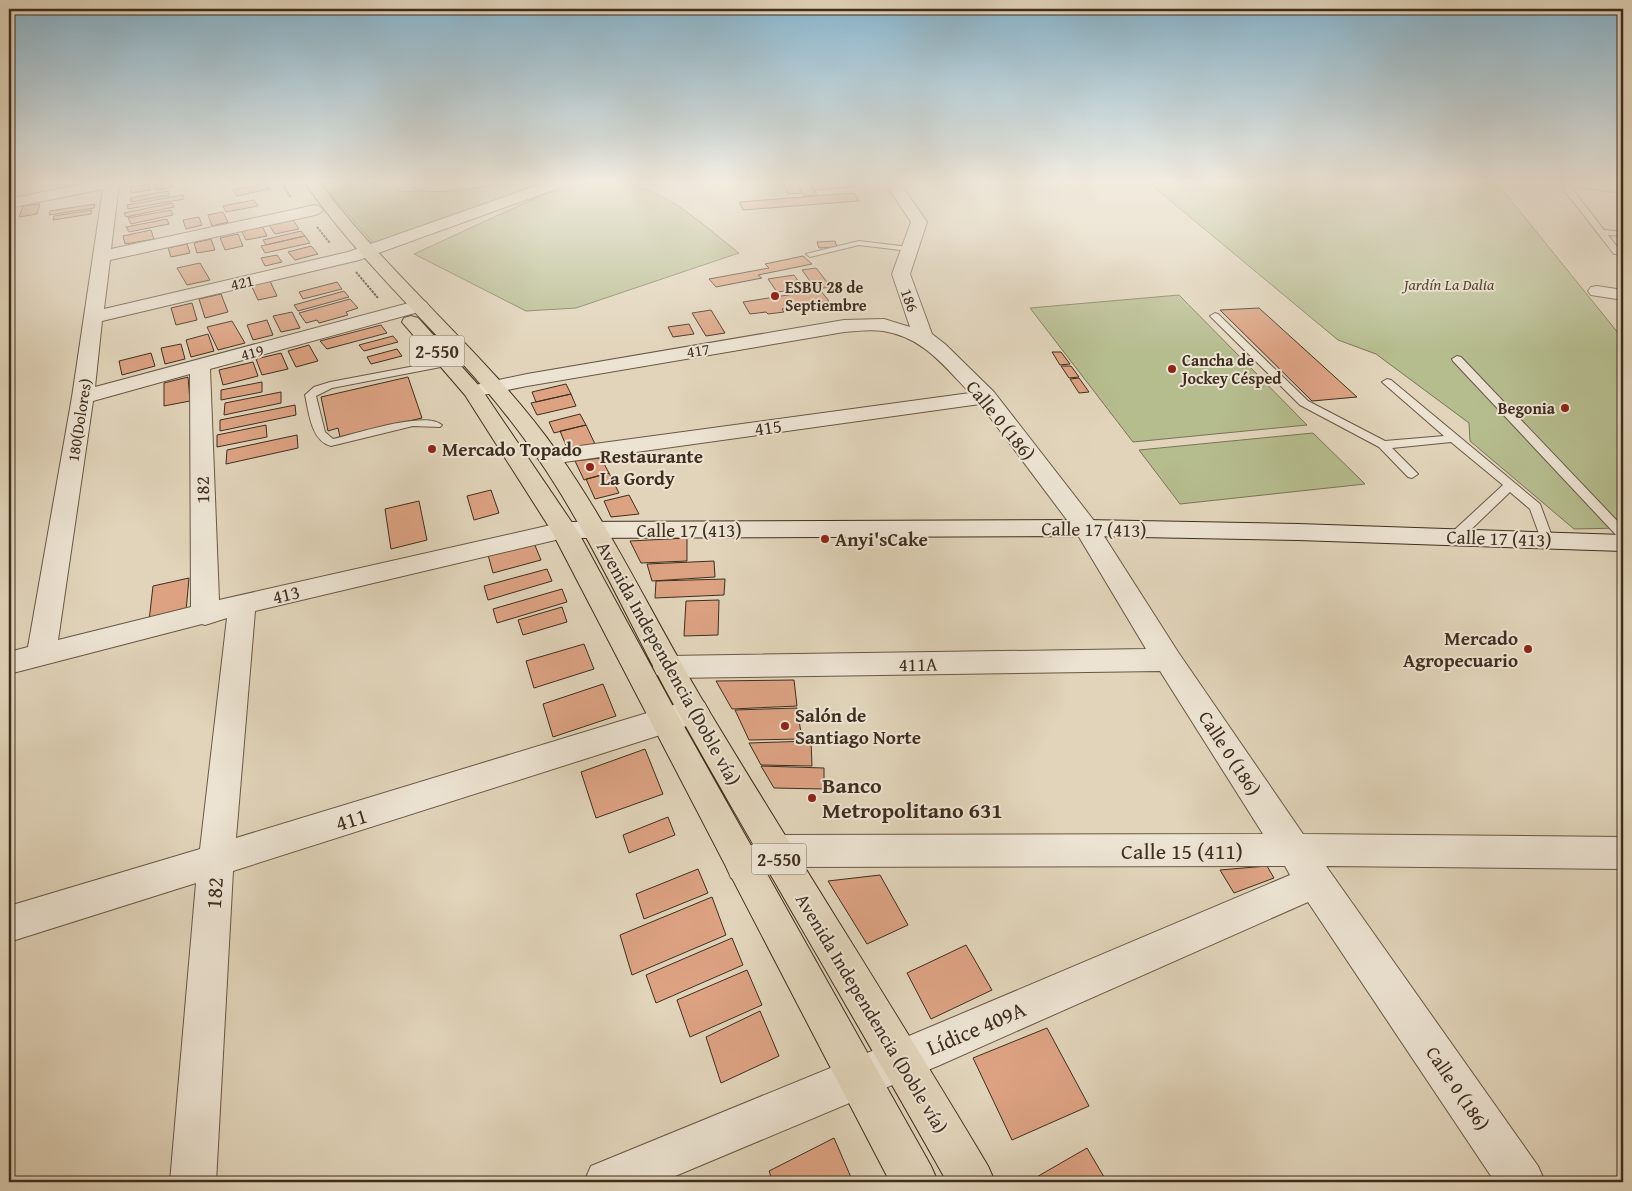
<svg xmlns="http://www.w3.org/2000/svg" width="1632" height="1191" font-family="'Gentium Book Plus',serif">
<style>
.green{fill:#b5bc8e;stroke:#7a7556}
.building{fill:#dca282;stroke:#3f2e1e}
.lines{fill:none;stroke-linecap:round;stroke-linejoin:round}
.service-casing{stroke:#685845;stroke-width:2}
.minor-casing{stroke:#685845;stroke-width:2}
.secondary-casing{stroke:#3f2e1e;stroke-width:2}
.primary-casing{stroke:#3f2e1e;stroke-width:2}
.path{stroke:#3f2e1e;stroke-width:2;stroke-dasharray:2.5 1;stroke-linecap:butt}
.service{fill:#ece3d2;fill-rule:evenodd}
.minor{fill:#ece3d2;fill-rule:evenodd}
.secondary{fill:#ece3d2;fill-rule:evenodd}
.primary{fill:#e1d4ba;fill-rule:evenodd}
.poi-dot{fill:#8f2418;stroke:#ece3d2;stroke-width:2}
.labels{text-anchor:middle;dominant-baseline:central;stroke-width:4;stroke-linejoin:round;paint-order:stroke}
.far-street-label{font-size:16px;fill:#3f2e1e;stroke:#ece3d2}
.far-park-label{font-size:16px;font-style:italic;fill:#574a34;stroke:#ece3d2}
.far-poi-label{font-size:16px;font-weight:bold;fill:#3f2e1e;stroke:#ece3d2;text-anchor:start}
.shield{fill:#ece3d2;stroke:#736454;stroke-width:1}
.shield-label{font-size:18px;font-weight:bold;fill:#3f2e1e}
.street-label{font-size:19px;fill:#3f2e1e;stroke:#ece3d2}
.poi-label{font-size:19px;font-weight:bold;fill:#3f2e1e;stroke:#ece3d2;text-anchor:start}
.near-poi-label{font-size:22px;font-weight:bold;fill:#3f2e1e;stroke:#ece3d2;text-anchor:start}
.near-street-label{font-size:22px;fill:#3f2e1e;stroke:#ece3d2}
</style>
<rect width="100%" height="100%" fill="#e1d4ba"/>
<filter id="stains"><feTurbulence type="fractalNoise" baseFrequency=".004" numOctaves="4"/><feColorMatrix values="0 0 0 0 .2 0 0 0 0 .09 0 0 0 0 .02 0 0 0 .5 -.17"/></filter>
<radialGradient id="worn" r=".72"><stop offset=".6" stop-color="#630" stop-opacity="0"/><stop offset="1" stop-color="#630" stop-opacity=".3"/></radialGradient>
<path class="green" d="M321,183h80l-2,9 143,-9 -168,61z
M592,183c11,0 24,-1 35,1 43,8 78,43 112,69l-163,55 -50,3 -112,-57 130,-60z
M1149,183h348l126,156v189l-49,1 -104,-88 -1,-18 -93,-69 -38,-14z
M1179,295l128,130 -174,17 -103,-134z
M1313,433l52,51 -185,20 -41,-54z"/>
<path class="building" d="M155,183h17l1,4 -16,3z
M265,183l5,6 -33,7 -4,-6z
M783,183h14l5,10 -14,1z
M797,183h13l7,12 -13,1z
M810,183h41l2,4 -40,3z
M148,184l2,6 -19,3 -1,-6z
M168,191l2,4 -39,7 -1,-4z
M854,193l5,8 -116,9 -4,-8z
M183,195l1,4 -56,10 -1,-4z
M254,200l4,6 -32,6 -3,-6z
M172,203l2,4 -48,10 -2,-4z
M40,204l-3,10 -18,3 4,-11z
M95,204l-1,4 -45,7 1,-4z
M14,207v13l-5,1v-13z
M92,210l-1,4 -38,6 1,-4z
M171,210l2,5 -42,9 -3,-6z
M223,212l5,10 -16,4 -4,-11z
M199,217l3,8 -16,4 -3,-9z
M167,219l2,5 -40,8 -3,-5z
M293,220l6,9 -24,5 -6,-9z
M262,226l5,10 -21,4 -5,-10z
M151,230l3,9 -29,5 -2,-8z
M301,231l4,5 -39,9 -3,-5z
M238,234l5,12 -18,4 -5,-12z
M305,236l5,7 -45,10 -4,-7z
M211,239l4,11 -18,3 -3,-10z
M835,241l2,6 -18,1 -2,-6z
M187,244l3,9 -19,4 -3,-9z
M311,246l7,8 -23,6 -7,-8z
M277,255l5,7 -17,4 -4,-8z
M803,256l9,8 -54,11 4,3 -46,9 -7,-8 60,-11 -4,-4z
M200,263l10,17 -23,5 -10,-17z
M816,268l15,19 -15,2 -14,-19z
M794,275l10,14 -27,3 -9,-13z
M270,281l7,15 -19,4 -7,-15z
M337,282l5,7 -39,10 -4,-7z
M820,290l9,11 -16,3 2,3 -18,2 -2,-2 -13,2 2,3 -16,2 -2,-2 -16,2 -7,-12z
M344,291l5,6 -51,14 -4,-6z
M221,294l7,18 -23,6 -6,-19z
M350,299l8,9 -12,4 2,3 -29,8 -2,-3 -11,3 -7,-10z
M192,303l5,17 -21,5 -5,-17z
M1259,308l98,89 -45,4 -92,-91z
M711,310l14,23 -19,3 -14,-23z
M292,312l8,16 -19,4 -8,-16z
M267,320l6,15 -20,5 -6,-15z
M232,321l13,22 -27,7 -11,-23z
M689,324l5,10 -21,3 -5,-10z
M381,325l6,8 -60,16 -7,-8z
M208,334l6,17 -23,6 -5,-17z
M393,336l5,6 -34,9 -5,-6z
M181,344l4,15 -20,5 -4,-16z
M309,345l9,16 -22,6 -8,-16z
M397,349l5,7 -31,8 -4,-7z
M1052,352h9l9,12 -10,1z
M151,353l4,13 -33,9 -3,-14z
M281,353l7,16 -26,6 -6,-16z
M253,362l5,14 -35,9 -4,-15z
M1061,366h10l8,11 -10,1z
M188,377l2,24 -26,5v-23z
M408,377l14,41 -82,19 -2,-9 -10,3 -7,-34z
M1079,378l10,14 -10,1 -9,-14z
M262,382v10l-41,8v-10z
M566,384l5,10 -35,8 -4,-10z
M281,392v11l-57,12 1,-12z
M571,394l5,12 -39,9 -6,-12z
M295,405l1,10 -76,16v-11z
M580,414l6,11 -32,8 -5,-11z
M266,425l1,12 -50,10v-12z
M586,425l9,19 -28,4 -7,-17z
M297,435l1,13 -72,16 1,-14z
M601,458l8,15 -25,7 -9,-19z
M609,473l10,20 -24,6 -9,-20z
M491,490l8,23 -25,7 -7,-24z
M629,495l10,19 -28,3 -7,-16z
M419,501l8,39 -36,9 -6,-40z
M687,538v23l-46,2 -11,-22z
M534,543l7,17 -48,13 -5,-18z
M714,561l1,16 -63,4 -5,-17z
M547,569l5,12 -64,19 -4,-14z
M189,578l-3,33 -37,10 4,-35z
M725,579l-1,16 -69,3 1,-17z
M562,589l5,13 -70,21 -4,-14z
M719,600l-1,35 -34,1 2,-35z
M562,607l5,15 -44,13 -5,-15z
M584,644l10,25 -60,19 -8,-27z
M794,680l3,26 -65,3 -16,-28z
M603,684l13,32 -63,21 -10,-33z
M797,708l5,31 -53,1 -14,-30z
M811,741l1,25 -51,-1 -12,-22z
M645,749l18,45 -67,24 -15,-46z
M761,766l63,2v21l-50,-1z
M668,817l7,18 -46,18 -6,-18z
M1267,866l7,12 -40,15 -14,-23z
M698,869l10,24 -64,26 -8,-25z
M880,875l28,50 -41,19 -39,-63z
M712,897l14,38 -94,40 -12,-40z
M732,938l11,27 -87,38 -10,-28z
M966,945l26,45 -61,29 -24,-46z
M747,970l15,35 -72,32 -13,-37z
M760,1011l19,45 -58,27 -15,-46z
M1047,1028l42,78 -77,34 -39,-82z
M834,1138l19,44h-80l-4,-11z
M1087,1148l20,34h-79z"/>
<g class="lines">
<defs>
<path id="service" d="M1564,186h6l34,44 19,2v4l-15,-1 13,17 -1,2h-6l-50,-64z
M859,241l50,6 4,2 -4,2 -50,-6 -49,12 -4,-3z
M1215,313l3,1 90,87 77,40 59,-5 -62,-54 5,-3 4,1 149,124 13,35 -1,3h-10l-12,-33 -20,-17 -50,48h-10l-1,-3 1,-3 53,-49 -52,-43 -59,6 26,26 -6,4 -4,-1 -29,-30 -79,-42 -88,-87 -2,-2z
M1457,356l4,1 162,170v11l-5,-1 -165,-176 -1,-2z
M447,360l4,1v4l-119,23 -16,8 9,36 8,7c22,-5 93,-29 109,-14l-2,2 -27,-1 -82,20c-20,-5 -22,-34 -26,-51l9,-8 16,-5z"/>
<path id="minor" d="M87,183h32l-8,66 204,-44 5,2 3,3 -3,3 -5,2 -205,45 -6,49 244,-57 196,-69h22l-2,3 -205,74 -257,61 -7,66 325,-87 6,2 3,4 -3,4 -216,59 9,231 345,-78 9,2 4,6 -4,6 -9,2 -309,73 -19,227 457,-139 11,3 5,9 -5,9 -47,16 -424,135 -17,311h-46l26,-299 -187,59v-36l191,-57 27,-231 -22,7 -3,-1 -193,50v-22l19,-5 44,-250 31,-208 -94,19v-9zM190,374l1,233 -133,33 35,-239z
M408,183h77l-7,4c-17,2 -58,10 -70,-4z
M885,183h15l27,39 -17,52 22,60 13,10 49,48 101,130 83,130 125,182 320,3v32l-297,-3 212,300 7,16h-50l-187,-280 -368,163 -279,117h-77l7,-16 325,-133 374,-158 -5,-9 -507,1 -34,15 -13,-4 -5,-12 5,-12 44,-19 488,-1 -103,-163 -492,7 -11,-3 -4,-8 4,-8 11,-3 478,-7 -70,-117 -96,-128 -430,60 -8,-2 -4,-5 4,-5 8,-2 420,-57c-26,-27 -47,-56 -87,-62 -12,-2 -27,0 -39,1l-317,54 -54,11 -7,-2 -4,-4 4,-4 61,-13 317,-54 40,-1 26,8 -18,-53 19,-52z
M1570,183l53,2v8l-46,-6z
M1597,286l26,4v10l-32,-5 -3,-4 3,-4z"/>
<path id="secondary" d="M1086,520l212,4 325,11v16l-325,-11 -212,-4 -522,2 -9,-2 -4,-6 4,-6 9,-2z"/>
<path id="primary" d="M305,183h15c72,96 168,171 238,270 54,77 94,162 142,243 94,157 194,312 288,470l7,16h-48c-88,-157 -180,-311 -268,-468 -48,-85 -86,-176 -142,-257 -67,-100 -163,-175 -232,-274z
M411,316l7,2 62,69 97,143 99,182 255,454 7,16h-48l-339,-652 -86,-135 -63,-73 2,-4z"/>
</defs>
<use href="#service" class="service-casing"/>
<use href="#minor" class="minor-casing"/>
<use href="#secondary" class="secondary-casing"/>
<use href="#primary" class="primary-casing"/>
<path class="path" d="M282,183l9,15
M317,227l13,16
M356,272l22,26"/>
<use href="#service" class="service"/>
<use href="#minor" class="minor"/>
<use href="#secondary" class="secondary"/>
<use href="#primary" class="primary"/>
</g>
<linearGradient id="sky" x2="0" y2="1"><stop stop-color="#87b6d0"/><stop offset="0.52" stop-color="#f2ece0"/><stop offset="1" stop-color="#f2ece0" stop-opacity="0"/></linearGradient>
<rect width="1632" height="350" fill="url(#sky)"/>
<g class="poi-dot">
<circle cx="775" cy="296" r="5"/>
<circle cx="1172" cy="369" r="5"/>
<circle cx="1565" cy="408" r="5"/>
<circle cx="432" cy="449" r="5"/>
<circle cx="590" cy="467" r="5"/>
<circle cx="825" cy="539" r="5"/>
<circle cx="1528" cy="649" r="5"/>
<circle cx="785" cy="726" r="5"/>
<circle cx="812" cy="798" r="5"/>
</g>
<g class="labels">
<g class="far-street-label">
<text transform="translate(242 282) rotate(-13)">421</text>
<text transform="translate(910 300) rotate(70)">186</text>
<text transform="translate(698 350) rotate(-9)">417</text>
<text transform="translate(252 352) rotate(-15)">419</text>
<text transform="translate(79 420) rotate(-81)">180(Dolores)</text>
</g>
<g class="far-park-label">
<text x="1449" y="284">Jardín La Dalia</text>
</g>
<g class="far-poi-label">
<text x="785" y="287">ESBU 28 de<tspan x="785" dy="18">Septiembre</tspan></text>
<text x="1182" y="360">Cancha de<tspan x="1182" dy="18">Jockey Césped</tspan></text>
<text x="1555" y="408" text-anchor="end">Begonia</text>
</g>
<g class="shield">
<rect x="409.5" y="335.5" width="55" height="31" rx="4"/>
<rect x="751.5" y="843.5" width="55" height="31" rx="4"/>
</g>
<g class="shield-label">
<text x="437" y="351">2-550</text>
<text x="779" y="859">2-550</text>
</g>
<g class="street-label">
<text transform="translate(1001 420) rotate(51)">Calle 0 (186)</text>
<text transform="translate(768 427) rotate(-8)">415</text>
<text transform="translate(202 490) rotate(-91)">182</text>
<text transform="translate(1094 529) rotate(1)">Calle 17 (413)</text>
<text x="689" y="530">Calle 17 (413)</text>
<text transform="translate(1499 538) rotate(2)">Calle 17 (413)</text>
<text transform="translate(286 594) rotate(-13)">413</text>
<text transform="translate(669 663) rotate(61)">Avenida Independencia (Doble vía)</text>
<text transform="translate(918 664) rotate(-1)">411A</text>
<text transform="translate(1230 753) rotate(57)">Calle 0 (186)</text>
<text transform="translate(872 1013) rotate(59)">Avenida Independencia (Doble vía)</text>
<text transform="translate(1458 1088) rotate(56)">Calle 0 (186)</text>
</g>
<g class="poi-label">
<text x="442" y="449">Mercado Topado</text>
<text x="600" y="456">Restaurante<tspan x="600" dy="22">La Gordy</tspan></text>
<text x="835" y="539">Anyi'sCake</text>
<text x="1518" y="638" text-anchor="end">Mercado<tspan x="1518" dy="22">Agropecuario</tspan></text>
<text x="795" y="715">Salón de<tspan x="795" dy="22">Santiago Norte</tspan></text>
</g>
<g class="near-poi-label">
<text x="822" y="785">Banco<tspan x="822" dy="25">Metropolitano 631</tspan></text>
</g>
<g class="near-street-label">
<text transform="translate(351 819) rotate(-17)">411</text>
<text x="1182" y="851">Calle 15 (411)</text>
<text transform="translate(214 893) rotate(-86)">182</text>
<text transform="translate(976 1028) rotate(-23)">Lídice 409A</text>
</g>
</g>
<rect width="1632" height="1191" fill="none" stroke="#e1d4ba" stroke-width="30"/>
<rect x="10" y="10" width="1612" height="1171" fill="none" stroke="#3f2e1e" stroke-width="2.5"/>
<rect x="15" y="15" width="1602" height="1161" fill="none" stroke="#3f2e1e"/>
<rect width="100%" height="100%" filter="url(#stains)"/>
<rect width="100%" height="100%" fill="url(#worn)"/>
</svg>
